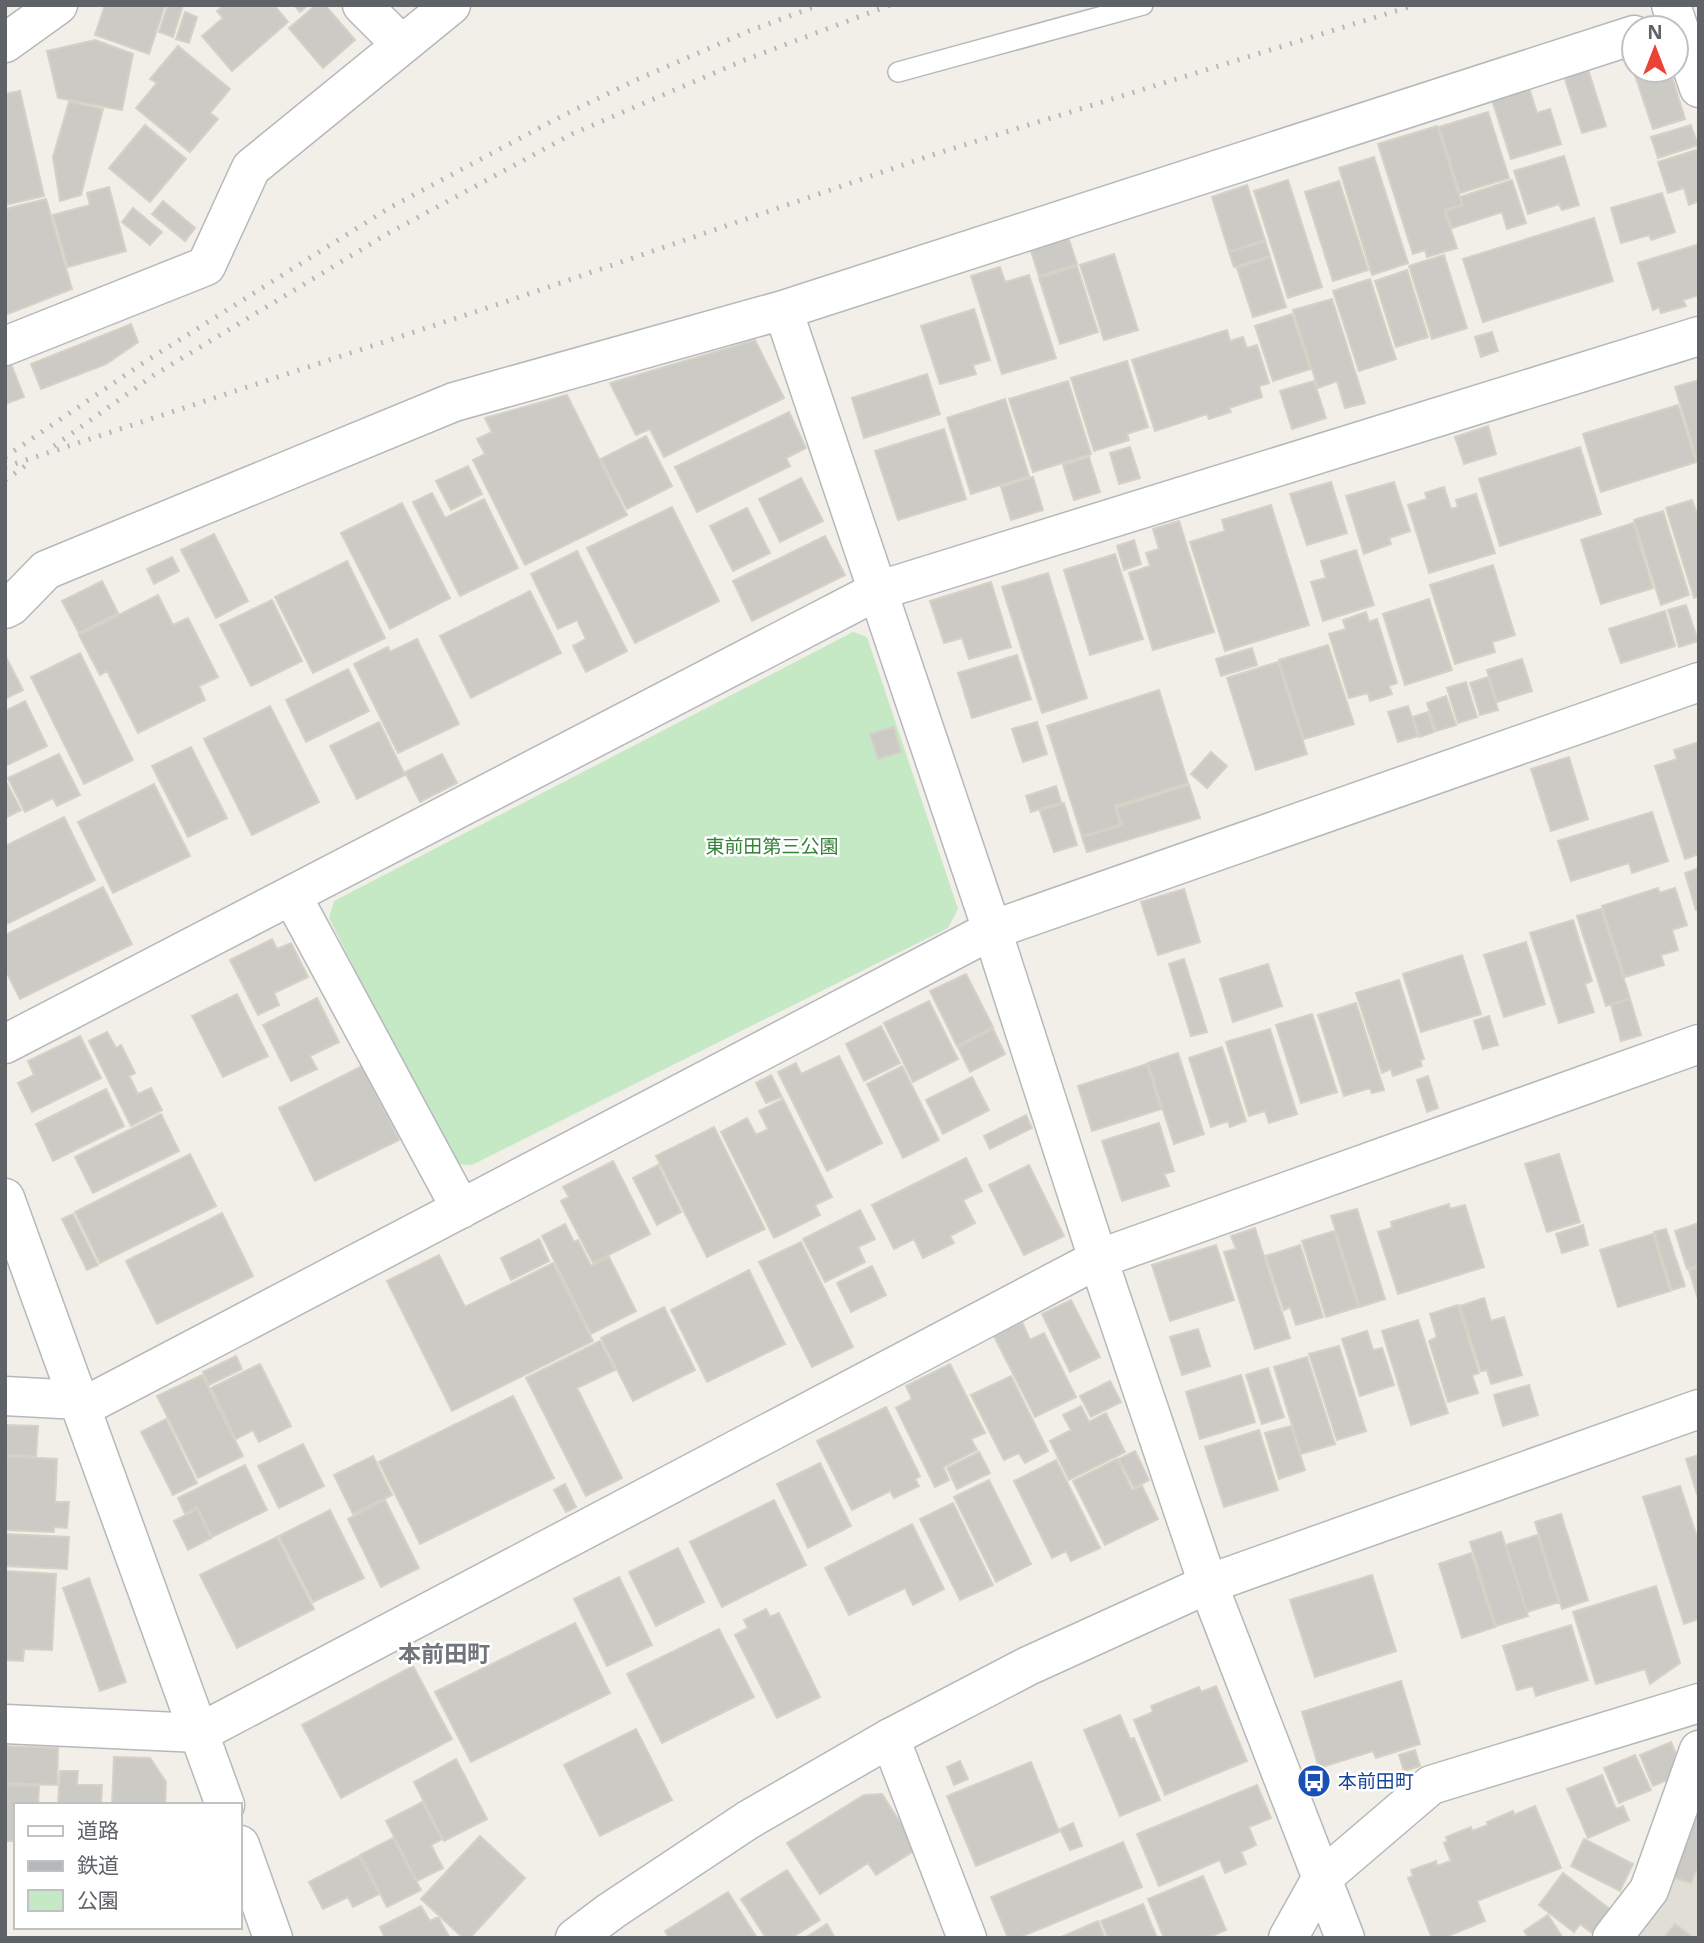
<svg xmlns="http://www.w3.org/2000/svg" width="1704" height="1943" font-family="'Open Sans','Noto Sans JP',sans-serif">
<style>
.education{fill:#e1ded6}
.green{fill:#c5e8c5}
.building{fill:#cccac5;stroke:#d6d1c6;stroke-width:2}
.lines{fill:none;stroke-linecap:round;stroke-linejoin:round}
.service-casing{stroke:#b5b8bc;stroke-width:22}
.minor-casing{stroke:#b5b8bc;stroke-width:41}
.tertiary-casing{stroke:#b5b8bc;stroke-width:41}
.service{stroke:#fff;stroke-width:19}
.minor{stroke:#fff;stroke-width:38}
.tertiary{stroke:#fff;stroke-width:38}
.rail{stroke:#b6b7b8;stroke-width:5;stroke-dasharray:2 9;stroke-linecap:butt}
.labels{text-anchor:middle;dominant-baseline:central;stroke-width:5;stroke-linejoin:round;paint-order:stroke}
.park-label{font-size:19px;fill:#348238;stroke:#fff}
.transit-label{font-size:19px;fill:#164399;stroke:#fff;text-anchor:start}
.quarter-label{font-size:23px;font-weight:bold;fill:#70757a;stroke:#fff}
</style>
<rect width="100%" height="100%" fill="#f1efe8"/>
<path class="education" d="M1699,1798v140h-65z"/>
<path class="green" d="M853,632l14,5 91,272 -10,19 -476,237 -20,-1 -123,-246 5,-17z"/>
<path class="building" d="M105,5h60l-16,49 -54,-19z
M168,5h15l-10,32 -14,-5z
M224,5h50l14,17 -56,49 -30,-35 21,-18 -6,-7z
M294,5h14l-8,7z
M316,5h9l30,35 -32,28 -34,-40z
M185,12l12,5 -8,26 -13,-4z
M95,40l38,14 -11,56 -64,-12 -11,-47z
M178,46l52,43 -20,24 8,6 -28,33 -54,-44 21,-25 -7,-4z
M1588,69l18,57 -24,7 -18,-57z
M1633,69l37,1 15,49 -32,10z
M1529,88l8,25 13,-4 11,35 -50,15 -19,-59z
M20,91l24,105 -39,9v-111z
M69,102l34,7 -22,86 -21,6 -7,-44z
M1488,112l21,66 -49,15 -21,-66z
M145,125l41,34 -36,43 -41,-34z
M1691,125l7,20 -40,13 -7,-21z
M1437,126l25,79 -18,5 13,38 -30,9 -2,-7 -12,4 -35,-110z
M1699,149v52l-10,4 -5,-17 -16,5 -10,-31z
M1564,156l15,49 -17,5 -3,-6 -31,10 -14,-43z
M1374,157l34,106 -36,12 -33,-107z
M1288,180l34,107 -34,11 -34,-107z
M1512,180l14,43 -19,6 -5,-17 -50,16 -6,-17 17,-6 -3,-8z
M1339,181l29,89 -35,11 -28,-89z
M1247,185l18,55 -36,12 -17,-55z
M109,187l17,64 -58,16 -15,-52 37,-10 -3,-12z
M1662,193l13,39 -24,8 -2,-5 -28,8 -10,-35z
M46,199l26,90 -67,26v-106z
M163,201l32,27 -10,13 -33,-27z
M133,208l29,24 -12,13 -28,-23z
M1594,218l19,63 -130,41 -20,-63z
M1067,234l10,30 -38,12 -10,-31z
M1265,241l5,15 -36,11 -5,-15z
M1699,244v51l-16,5 3,6 -25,7 -2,-6 -6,3 -15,-47z
M1114,254l24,76 -34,10 -24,-75z
M1444,255l23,73 -35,11 -23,-73z
M1270,257l16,50 -33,10 -16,-49z
M1077,266l21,66 -38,12 -21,-66z
M1000,267l5,15 24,-7 27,83 -54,16 -31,-98z
M1407,270l21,67 -32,10 -21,-66z
M1370,279l26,80 -37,12 -26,-80z
M1332,299l33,104 -20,5 -8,-27 -19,7 -25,-78z
M974,309l16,51 -17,5 3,9 -36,10 -19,-58z
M1292,314l18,55 -37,12 -18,-55z
M131,324l7,18 -32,22 -65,25 -10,-25z
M1227,330l3,11 13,-4 4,11 10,-3 12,38 -10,3 3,11 -33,11 2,4 -22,7 -2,-5 -52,17 -23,-71z
M1492,332l6,19 -17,6 -6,-20z
M755,340l29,58 -120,59 -14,-28 -14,6 -26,-52z
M1127,361l21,66 -21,7 2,6 -35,11 -23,-73z
M11,364l13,33 -19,7v-37z
M927,374l13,40 -76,24 -12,-40z
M1699,380v82h-1l-23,-75z
M1068,381l23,73 -58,18 -24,-73z
M1314,381l12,37 -34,11 -12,-38z
M567,395l60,120 -102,50 -52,-105 12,-6 -8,-15 15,-7 -7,-14z
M1005,399l24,77 -58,18 -24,-76z
M1678,405l18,57 -95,30 -18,-58z
M789,412l17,36 -20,10 4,8 -93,46 -22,-45z
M1488,426l8,28 -32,10 -9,-27z
M944,429l22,70 -68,21 -23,-69z
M646,436l26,50 -45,23 -26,-50z
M1130,447l10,31 -21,6 -9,-31z
M1580,447l21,67 -101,32 -21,-67z
M1089,457l11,35 -26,8 -11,-35z
M468,466l14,28 -31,16 -15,-29z
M1033,477l10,33 -32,10 -10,-33z
M801,478l22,43 -43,21 -21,-43z
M1331,482l16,51 -40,12 -17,-51z
M1394,482l16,49 -21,7 2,6 -27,10 -18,-58z
M1444,487l7,22 7,-2 -2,-7 20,-6 19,59 -66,20 -21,-68 19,-6 -2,-6z
M432,493l13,25 39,-19 34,69 -58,28 -47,-94z
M1692,500l7,19v77l-5,2 -28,-90z
M402,503l48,95 -60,31 -49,-96z
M1271,505l38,120 -84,26 -35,-109 35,-11 -3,-11z
M672,507l47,94 -84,42 -48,-95z
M747,508l23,45 -37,18 -23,-45z
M1663,511l26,84 -28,10 -27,-85z
M1179,521l35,111 -61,18 -24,-77 21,-7 -4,-13 13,-4 -6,-20z
M1633,523l20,65 -52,16 -20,-64z
M214,534l34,67 -32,17 -35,-68z
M825,536l20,39 -93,46 -19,-40z
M1134,540l7,24 -17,6 -7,-24z
M1356,550l18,55 -51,16 -12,-39 15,-4 -5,-17z
M577,551l50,100 -41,21 -13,-26 13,-7 -9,-19 -19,9 -27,-55z
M1115,554l28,85 -53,16 -26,-85z
M172,557l7,14 -25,13 -7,-15z
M347,561l38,77 -72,35 -38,-76z
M1493,565l22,70 -23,7 3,10 -40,12 -25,-79z
M1048,573l39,125 -45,15 -40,-126z
M102,581l16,32 -39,20 -17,-32z
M991,582l20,65 -42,12 -7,-21 -18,5 -14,-42z
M530,591l31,62 -90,45 -31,-62z
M158,595l15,30 15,-7 30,59 -19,9 6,14 -67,33 -31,-62 -7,4 -21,-40z
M1429,599l23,71 -47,15 -22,-71z
M272,600l30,61 -51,25 -31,-61z
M1686,605l12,36 -19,6 -11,-37z
M1665,611l10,35 -54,17 -12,-34z
M1366,612l3,10 8,-3 20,64 -8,3 3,8 -22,7 -2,-8 -19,5 -20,-64 17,-5 -3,-9z
M417,639l42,85 -61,29 -44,-89 34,-17 2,5z
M1328,645l26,79 -50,15 -25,-79z
M1252,648l5,17 -36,11 -5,-17z
M80,653l53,107 -49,24 -53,-107z
M5,655l18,35 -18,9z
M1017,655l14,44 -59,19 -14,-45z
M1522,659l10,32 -35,11 -10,-32z
M1278,662l29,92 -51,16 -29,-92z
M348,669l21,42 -63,31 -20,-42z
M1488,677l10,33 -18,5 -10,-32z
M1466,682l11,35 -19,6 -11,-35z
M1159,690l29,93 -73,23 5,19 -38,11 -35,-110z
M1446,696l10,29 -20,6 -9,-28z
M25,701l22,45 -42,20v-55z
M270,706l49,96 -67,33 -48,-96z
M1408,706l10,30 -20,6 -10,-30z
M1428,712l6,20 -14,5 -7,-20z
M379,722l26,53 -48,24 -27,-53z
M1037,722l10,32 -24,8 -11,-33z
M894,727l7,25 -23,7 -8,-25z
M1699,742v112l-14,5 -30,-93 22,-7 -3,-9z
M191,747l36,71 -39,19 -36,-71z
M1211,752l16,14 -20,22 -16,-14z
M59,754l21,41 -23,11 -4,-8 -28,14 -17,-34z
M442,754l15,29 -37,19 -15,-30z
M1569,757l19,62 -37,12 -20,-62z
M5,780l16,30 -16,8z
M154,784l36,72 -77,37 -35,-71z
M1189,785l11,33 -113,34 -5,-15 40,-12 -6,-17z
M1056,786l5,16 -30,10 -5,-16z
M1064,803l13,42 -23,7 -14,-41z
M1652,812l16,49 -36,12 -3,-10 -58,18 -13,-40z
M64,817l31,63 -88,44 -2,-4v-74z
M1699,868v42h-3l-11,-37z
M103,887l29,57 -112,55 -15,-30v-34z
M1658,888l1,5 16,-5 12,37 -15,5 6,20 -17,5 3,10 -39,12 -23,-71z
M1184,889l16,53 -42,13 -17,-53z
M1601,909l29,89 -24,8 -29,-90z
M1573,920l19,61 -7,3 9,28 -35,11 -29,-90z
M272,939l5,10 14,-6 17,34 -34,16 5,12 -21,10 -28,-55z
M1526,942l19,62 -41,13 -20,-62z
M1462,955l19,59 -60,18 -18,-58z
M1184,959l23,73 -16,4 -22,-72z
M1268,964l14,42 -49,16 -13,-43z
M966,974l27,53 -36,19 -27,-55z
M1399,980l25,79 -4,1 2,6 -29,10 -2,-7 -9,4 -26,-80z
M237,994l31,62 -45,21 -31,-61z
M317,998l22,44 -29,14 7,13 -26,12 -28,-56z
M1630,999l11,36 -20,6 -10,-36z
M929,1001l29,58 -45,23 -29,-59z
M1356,1003l28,87 -12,3 -2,-5 -26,8 -26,-81z
M1312,1014l25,78 -36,11 -25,-78z
M1489,1016l9,29 -15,4 -9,-28z
M881,1026l19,37 -36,18 -18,-37z
M993,1029l12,25 -35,18 -12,-25z
M1270,1029l27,85 -28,9 -4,-12 -16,5 -23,-74z
M107,1032l9,16 5,-3 14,28 -6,3 9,18 13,-6 11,22 -31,16 -42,-85z
M80,1036l21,42 -69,34 -14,-29 16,-8 -6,-14z
M1222,1047l24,74 -16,6 -2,-6 -17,6 -22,-69z
M1178,1053l26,81 -30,10 -26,-81z
M839,1056l43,87 -55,28 -49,-99 18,-9 5,11z
M1147,1064l14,45 -69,22 -14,-45z
M362,1066l37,74 -84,41 -36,-73z
M902,1066l37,74 -36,18 -36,-74z
M771,1075l11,22 -16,6 -10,-20z
M1428,1076l10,32 -11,4 -10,-32z
M972,1077l17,33 -46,24 -17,-34z
M106,1089l18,37 -71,35 -17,-37z
M783,1099l49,98 -17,8 5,10 -46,23 -53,-106 26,-14 9,17 12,-6 -9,-18z
M161,1114l18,37 -86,42 -18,-36z
M1026,1115l6,13 -42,21 -6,-13z
M1159,1123l15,48 -10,3 5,12 -47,15 -20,-60z
M714,1127l51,102 -58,28 -51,-101z
M190,1154l26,52 -116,57 -25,-51z
M1559,1154l21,68 -33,10 -22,-68z
M966,1158l16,33 -19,9 12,23 -25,13 4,7 -31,15 -9,-19 -20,10 -22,-44z
M613,1161l37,73 -57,29 -32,-62 8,-4 -6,-10z
M658,1165l23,47 -24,13 -24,-47z
M1029,1165l35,71 -40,19 -35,-70z
M1449,1204l1,5 15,-4 19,62 -86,27 -20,-62 14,-4 -1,-6z
M1357,1209l28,90 -25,8 -29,-91z
M860,1210l15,29 -17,8 7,15 -40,20 -22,-43z
M222,1213l31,63 -96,48 -31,-63z
M73,1214l25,51 -11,5 -25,-51z
M1699,1223v42l-12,4 -12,-38z
M565,1224l9,18 4,-2 13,26 18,-9 27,54 -45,23 -49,-98z
M1583,1225l5,20 -26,8 -6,-19z
M1255,1228l35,110 -35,11 -31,-97 12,-3 -5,-13z
M1666,1229l19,57 -13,4 -18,-58z
M1334,1231l24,76 -32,10 -24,-76z
M1653,1234l17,57 -52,16 -18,-57z
M539,1239l10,22 -38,19 -10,-22z
M801,1242l52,105 -41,20 -53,-105z
M1216,1245l18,55 -64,21 -18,-56z
M1300,1245l23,72 -27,8 -6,-18 -6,3 -18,-54z
M439,1255l26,52 88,-44 40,78 -141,70 -65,-130z
M872,1266l14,29 -35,17 -14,-29z
M1699,1267v35l-10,-32z
M749,1270l36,74 -78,38 -36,-72z
M1484,1298l7,23 13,-4 18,58 -31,9 -4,-14 -6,1 -21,-65z
M1071,1300l29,57 -30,15 -28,-58z
M1458,1305l21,68 -7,2 6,18 -30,9 -19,-61 8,-4 -7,-23z
M664,1307l31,63 -62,31 -32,-63z
M1418,1320l30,93 -37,12 -29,-94z
M1022,1322l8,18 14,-7 32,64 -41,20 -41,-81z
M1198,1329l12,37 -28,9 -12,-38z
M1367,1331l6,19 9,-2 12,37 -34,11 -18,-57z
M600,1341l15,29 -38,18 45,90 -36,18 -60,-118z
M1339,1346l27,85 -29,9 -28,-86z
M236,1356l6,13 -33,16 -6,-13z
M1307,1357l28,87 -34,10 -27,-87z
M260,1364l31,62 -32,16 -6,-12 -17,9 -25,-51z
M950,1364l35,69 -14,6 6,11 -34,17 6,13 -14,7 -39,-79 16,-9 -6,-13z
M1268,1368l16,49 -22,7 -16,-49z
M202,1375l41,81 -45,22 -41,-82z
M1241,1375l14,47 -55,17 -14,-47z
M1011,1376l37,75 -23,12 -6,-10 -15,7 -33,-65z
M1110,1381l11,21 -30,15 -11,-21z
M1529,1385l9,30 -35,11 -9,-31z
M513,1396l41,82 -134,66 -41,-82z
M1081,1406l8,16 17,-9 19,39 -56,28 -19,-39 21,-11 -8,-15z
M886,1407l34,69 -5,3 4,7 -25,12 -4,-7 -38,19 -35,-69z
M166,1419l31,64 -24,12 -32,-63z
M5,1425l33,1 -2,30 -31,-1z
M1291,1426l14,44 -26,9 -14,-46z
M1259,1430l19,60 -54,17 -19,-60z
M303,1444l21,42 -45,22 -21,-42z
M1135,1451l14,29 -15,8 -15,-29z
M979,1452l11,21 -33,16 -10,-21z
M1699,1455v39h-2l-11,-35z
M5,1456l52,3 -2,43h14l-2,26 -13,-1v5l-49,-2z
M373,1456l19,39 -39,19 -19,-39z
M1117,1459l15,31 10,-4 16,33 -53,26 -32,-64z
M1056,1460l44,88 -29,13 -5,-10 -14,7 -38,-77z
M820,1463l31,63 -43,22 -31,-64z
M245,1465l22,45 -55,27 -15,-30 -12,7 -7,-16z
M989,1480l42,84 -35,18 -42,-85z
M565,1484l11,23 -10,5 -12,-22z
M1680,1486l19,57v76l-15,5 -41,-127z
M385,1500l34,68 -38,19 -33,-68z
M774,1500l32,65 -84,42 -32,-65z
M953,1503l40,82 -33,15 -40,-81z
M197,1509l14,29 -23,12 -14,-29z
M330,1510l34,68 -51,24 -34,-66z
M1561,1514l27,86 -26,9 -27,-87z
M912,1524l32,65 -31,16 -8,-17 -56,27 -24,-47z
M1501,1532l27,84 -32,10 -26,-84z
M5,1534l64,3 -2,32 -62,-3z
M1537,1535l22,67 -32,10 -21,-67z
M277,1537l37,72 -77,39 -37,-73z
M678,1548l26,54 -48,24 -27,-54z
M1471,1553l24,74 -33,11 -23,-74z
M5,1571l51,3 -4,76 -28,-1 -1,12 -18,-1z
M1372,1575l24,76 -81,26 -25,-77z
M619,1577l33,68 -45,21 -33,-67z
M89,1578l37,104 -26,9 -37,-103z
M1656,1586l24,77 -30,21 -5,-15 -49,15 -23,-72z
M766,1609l4,8 9,-4 41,84 -43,21 -42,-83 13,-7 -4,-8z
M575,1623l35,70 -139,69 -36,-70z
M1571,1625l17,55 -52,16 -3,-10 -16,4 -14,-44z
M719,1629l35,68 -92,46 -35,-69z
M413,1666l39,73 -111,59 -39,-73z
M1401,1681l19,63 -44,14 -3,-7 -54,17 -17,-56z
M1216,1686l31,75 -82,34 -31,-75 19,-8 -2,-6 48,-19 2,5z
M1120,1715l10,24 4,-1 26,62 -40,16 -36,-86z
M636,1729l36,71 -72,36 -36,-71z
M1671,1742l13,31 -31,13 -13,-31z
M5,1746l53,2 -1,37 -52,-2z
M1415,1750l5,16 -16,5 -5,-16z
M1635,1755l16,35 -32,13 -15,-35z
M114,1757l36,1 16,24 -1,23h-53z
M456,1759l31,60 -43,22 -30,-59z
M960,1761l8,18 -14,6 -7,-18z
M1031,1762l28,70 -83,34 -29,-70z
M60,1771h18l-1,14h25l-1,20h-43z
M1602,1775l14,34 7,-3 6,14 -41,18 -21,-49z
M5,1785l34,1 -1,19h-22v36h-11z
M1257,1785l14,33 -22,9 7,18 -15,7 5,12 -21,9 -5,-13 -61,26 -22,-52z
M882,1794l35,55 -41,26 -8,-12 -48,31 -33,-51 77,-48z
M422,1802l20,37 -11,6 12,23 -26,13 -31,-60z
M1535,1806l26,62 -84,33 8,20 -42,17h-11l-24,-60 5,-2 -2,-6 25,-9 1,5 14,-5 -7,-18 4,-2 -2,-4 25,-10 1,4 16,-6 -1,-3 26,-11 1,4z
M1699,1806v58l-8,19 -19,-6z
M1073,1823l9,23 -12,4 -10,-21z
M480,1836l45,42 -55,60h-7l-42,-39z
M393,1838l28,52 -34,17 -27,-52z
M1584,1839l49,25 -13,27 -49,-25z
M1123,1842l19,45 -124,51h-10l-17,-41z
M359,1856l20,38 -26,13 -5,-10 -25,12 -14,-27z
M787,1870l33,50 -29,18h-25l-25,-39z
M1563,1873l48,37 -19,23 -12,-9 -6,8 -35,-27z
M1203,1876l23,54 -19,8h-43l-16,-39z
M728,1892l29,46h-88l-4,-7z
M1143,1904l14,34h-49l-7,-17z
M421,1906l9,15 8,-4 12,21h-65l-5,-11z
M1548,1915l15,23h-34l-5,-7z
M1098,1921l7,17h-46z
M827,1924l8,14h-30z
M1675,1924l19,14h-30z"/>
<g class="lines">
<defs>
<path id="service" d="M898,72l245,-67"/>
<path id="minor" d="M362,5l40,40
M1671,5l28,83
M5,43l53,-38
M5,346l201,-80 45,-98 200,-163
M5,609l6,-3 35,-36 408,-168 329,-92
M292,896l169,313
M5,1044l872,-453 822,-255
M5,1396l74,4
M81,1408l911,-478 707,-248
M5,1724l194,9 899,-474 601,-215
M890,1738l77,200
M1288,1938l33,-59 110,-94 268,-82
M1345,1938l-137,-354 -110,-325 -106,-329 -209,-620 851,-275
M1612,1938l37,-48 50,-140"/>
<path id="tertiary" d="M5,1198l220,607
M240,1845l33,93
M575,1938l36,-27 137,-91 142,-82 138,-72 180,-82 491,-175"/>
</defs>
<use href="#service" class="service-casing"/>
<use href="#minor" class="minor-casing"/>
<use href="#tertiary" class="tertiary-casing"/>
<use href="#service" class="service"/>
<use href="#minor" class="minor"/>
<use href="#tertiary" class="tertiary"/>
<path class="rail" d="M54,446l100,-71 233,-141 185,-100 170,-73 148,-56
M5,457l141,-96 243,-153 171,-91 76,-37 113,-49 70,-26
M5,467l497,-164 433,-149 480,-149
M5,480l23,-16"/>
</g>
<defs>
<symbol id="bus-disc" viewBox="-11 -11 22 22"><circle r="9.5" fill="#1a4fb4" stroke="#fff"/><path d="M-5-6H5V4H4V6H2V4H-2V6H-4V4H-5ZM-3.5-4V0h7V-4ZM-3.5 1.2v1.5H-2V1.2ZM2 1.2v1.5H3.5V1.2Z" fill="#fff"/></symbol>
</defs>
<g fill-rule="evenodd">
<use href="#bus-disc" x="1295" y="1762" width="38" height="38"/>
</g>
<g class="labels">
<g class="park-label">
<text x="772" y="846">東前田第三公園</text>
</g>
<g class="transit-label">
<text x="1338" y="1781">本前田町</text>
</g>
<g class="quarter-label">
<text x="444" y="1653">本前田町</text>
</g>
</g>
<rect width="1704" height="1943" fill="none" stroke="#5f6368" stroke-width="14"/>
<rect x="14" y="1803" width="228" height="126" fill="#ffffff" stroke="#bfc1c3" stroke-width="2"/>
<rect x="28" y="1826" width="35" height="10" fill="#ffffff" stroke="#bfc1c3" stroke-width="2"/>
<text x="77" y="1838" font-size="21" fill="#5f6368">道路</text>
<rect x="28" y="1861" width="35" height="10" fill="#b6b7b8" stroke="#bfc1c3" stroke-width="2"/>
<text x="77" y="1873" font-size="21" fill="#5f6368">鉄道</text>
<rect x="28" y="1890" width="35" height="21" fill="#c5e8c5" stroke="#bfc1c3" stroke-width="2"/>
<text x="77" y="1908" font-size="21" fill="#5f6368">公園</text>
<g transform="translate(1655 49)"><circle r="33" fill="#ffffff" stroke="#bfc1c3" stroke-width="2"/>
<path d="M0-5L12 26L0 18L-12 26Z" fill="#ea4335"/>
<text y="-10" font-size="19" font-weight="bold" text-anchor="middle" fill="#5f6368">N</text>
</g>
</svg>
